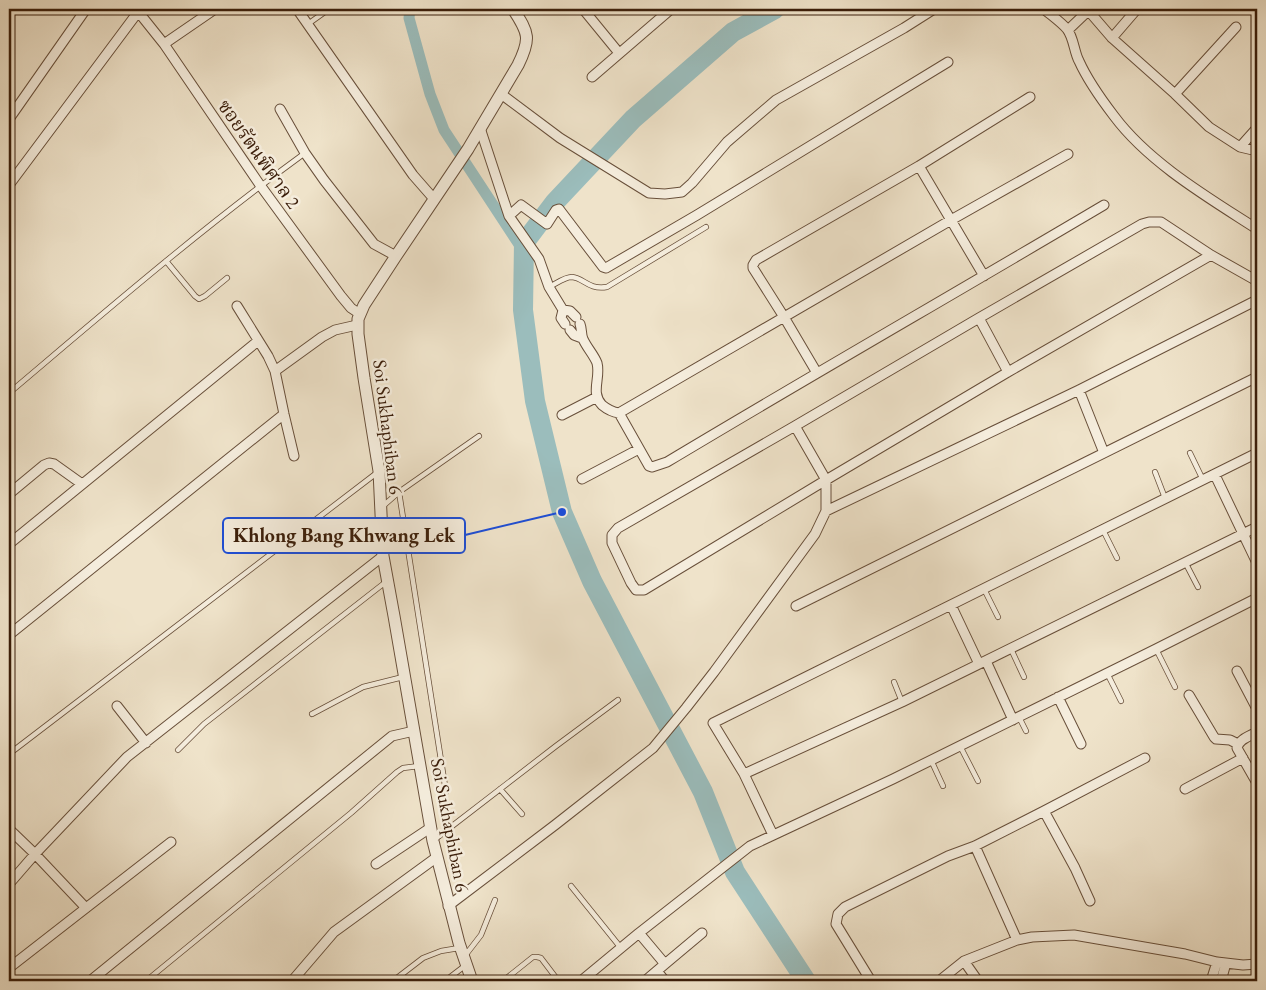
<svg xmlns="http://www.w3.org/2000/svg" width="1266" height="990" font-family="'EB Garamond','Noto Serif Thai',serif">
<style>
.lines{fill:none;stroke-linecap:round;stroke-linejoin:round}
.canal{stroke:#9bbdbc;stroke-width:11}
.river{stroke:#9bbdbc;stroke-width:20}
.service-casing{stroke:#684f3a;stroke-width:6}
.minor-casing{stroke:#684f3a;stroke-width:11}
.tertiary-casing{stroke:#684f3a;stroke-width:13}
.service{stroke:#f5eddd;stroke-width:4.5}
.minor{stroke:#f5eddd;stroke-width:9}
.tertiary{stroke:#f5eddd;stroke-width:11}
.labels{text-anchor:middle;dominant-baseline:central;stroke-width:5;stroke-linejoin:round;paint-order:stroke}
.street-label{font-size:19px;fill:#3b1e0a;stroke:#f5eddd}
.leader{fill:none;stroke:#1d4ed8;stroke-width:2}
.callout-dot{fill:#1d4ed8;stroke:#f5eddd;stroke-width:2}
.callout{fill:#f5eddd;stroke:#1d4ed8;stroke-width:2}
.callout-label{font-size:20px;text-anchor:middle;font-weight:bold;fill:#3b1e0a}
</style>
<rect width="100%" height="100%" fill="#efe3ca"/>
<filter id="stains"><feTurbulence type="fractalNoise" baseFrequency=".004" numOctaves="4"/><feColorMatrix values="0 0 0 0 .2 0 0 0 0 .09 0 0 0 0 .02 0 0 0 .5 -.17"/></filter>
<radialGradient id="worn" r=".72"><stop offset=".6" stop-color="#630" stop-opacity="0"/><stop offset="1" stop-color="#630" stop-opacity=".3"/></radialGradient>
<g class="lines">
<path class="canal" d="M410,9l-1,9 21,76 14,36 80,122"/>
<path class="river" d="M775,9l-42,23 -100,87 -78,83 -31,41 -1,67 12,91 27,111 30,69 111,211 32,80 71,109"/>
<defs>
<path id="service" d="M308,24l21,-15
M166,261l29,35 4,3 6,-3 22,-18
M549,287c7,-3 15,-10 23,-10 12,1 16,13 35,10l99,-60
M9,393c97,-82 193,-165 296,-240
M1190,453l13,27
M1155,472l10,26
M399,492l47,300
M383,506l16,-14 80,-56
M1103,530l14,28
M1185,562l13,25
M984,589l14,28
M1254,600l3,7
M1011,649l13,28
M1156,649l19,38
M1107,673l14,28
M894,682l8,20
M312,714l51,-27 40,-10
M1019,717l7,14
M960,746l18,35
M178,750l26,-26 183,-143
M9,754l369,-282
M931,760l12,26
M500,789l22,25
M434,840l122,-94 62,-46
M571,886l50,62
M464,957l17,-22 14,-35
M146,981l205,-168 46,-41 6,-4 16,-2
M393,981l30,-23 18,-7 18,-3
M445,981l21,-16
M503,981l30,-24h4l4,1 16,21"/>
<path id="minor" d="M136,9l28,35 96,141 81,111 10,12 9,6
M297,9l116,166 21,24
M583,9l36,44
M1044,9c7,6 17,13 23,20 7,9 7,23 12,32 9,20 22,38 35,55 35,47 95,82 143,113
M1087,9l25,29 63,56 34,33 31,20 17,4
M1068,30l21,-20
M1112,38l25,-29
M164,44l51,-35
M592,77l79,-68
M501,94l59,44 89,55 16,1 17,-2 10,-9 35,-41 49,-42 128,-72 30,-19
M1175,94l61,-67
M280,109l25,44 19,27 50,64 22,12
M9,119l77,-110
M480,128l29,88 30,43 10,28 14,23 -2,8 4,6
M1240,147l17,-19
M919,166l65,110
M9,185l129,-173
M509,216l12,-11 26,19 9,-14 3,-1 44,58 3,1 91,-53 251,-153
M237,306l31,50 7,15 9,43 10,42
M563,310l7,1 6,6
M979,318l29,54
M580,324c2,5 1,11 3,15 4,9 11,16 14,24 4,15 -7,29 5,42 6,5 10,7 17,8l332,-193 117,-66
M570,330l4,5 8,3
M275,371l47,-34 13,-7 22,-5
M817,373l-33,-56 -31,-49v-3l3,-5 163,-94 111,-69
M1079,390l25,63
M619,413l30,53 3,1 15,-5c145,-87 292,-171 437,-257
M562,415l35,-18
M795,426l-177,102 -6,7v8l19,40 5,7h8l182,-110 182,-108 203,-117 46,26
M1215,475l42,88
M582,479l57,-30
M9,494l35,-29 5,-2 5,1 28,20
M826,511l253,-121 178,-90
M9,544l249,-203
M951,605l28,59
M796,606l461,-229
M9,635l275,-221
M986,661l27,59
M1237,671l20,38
M1189,695l25,42 2,2 14,1 8,4
M1058,697l23,47
M117,706l29,37
M1257,732c-7,4 -18,7 -20,16l20,35
M744,774l158,-72 355,-175
M1185,789l58,-31
M1044,811l31,57 15,33
M9,829l26,25 51,54 -77,60
M773,835l-29,-61 -31,-51 544,-270
M975,846l42,94
M376,864l54,-36
M9,884l26,-30 92,-97 256,-201
M448,906l107,-81 98,-77 33,-40 28,-36 101,-138 11,-23v-31l-31,-54 184,-108 163,-94 7,-2h12l50,33
M86,908l85,-66
M639,933l26,31 -20,17
M964,961l14,20
M665,964l37,-31
M657,971l8,10
M90,981l302,-245 22,-5
M292,981l42,-49 103,-75
M581,981l58,-48 111,-87 143,-67 263,-130 101,-51
M871,981l-35,-57 2,-10 7,-7 103,-51 27,-10 69,-35 101,-53
M939,981l25,-20 53,-21 15,-3 42,-2 111,19 32,8 26,3 14,-1
M1211,981l6,-19
M1221,981l5,-18"/>
<path id="tertiary" d="M472,981l-13,-38 -26,-102 -39,-225 -11,-60 -4,-85 -15,-93 -6,-44v-15l6,-14 32,-49 72,-107 50,-84c13,-26 11,-32 -5,-56"/>
</defs>
<use href="#service" class="service-casing"/>
<use href="#minor" class="minor-casing"/>
<use href="#tertiary" class="tertiary-casing"/>
<use href="#service" class="service"/>
<use href="#minor" class="minor"/>
<use href="#tertiary" class="tertiary"/>
</g>
<g class="labels">
<g class="street-label">
<text transform="translate(259 154) rotate(55)">ซอยรัตนพิศาล 2</text>
<text transform="translate(388 427) rotate(83)">Soi Sukhaphiban 6</text>
<text transform="translate(450 825) rotate(79)">Soi Sukhaphiban 6</text>
</g>
</g>
<path class="leader" d="M562 512L465 535"/>
<circle class="callout-dot" cx="562" cy="512" r="5"/>
<rect class="callout" x="223" y="518" width="242" height="35" rx="5"/>
<g class="callout-label">
<text x="344" y="542">Khlong Bang Khwang Lek</text>
</g>
<rect width="1266" height="990" fill="none" stroke="#efe3ca" stroke-width="30"/>
<rect x="10" y="10" width="1246" height="970" fill="none" stroke="#3b1e0a" stroke-width="2.5"/>
<rect x="15" y="15" width="1236" height="960" fill="none" stroke="#3b1e0a"/>
<rect width="100%" height="100%" filter="url(#stains)"/>
<rect width="100%" height="100%" fill="url(#worn)"/>
</svg>
